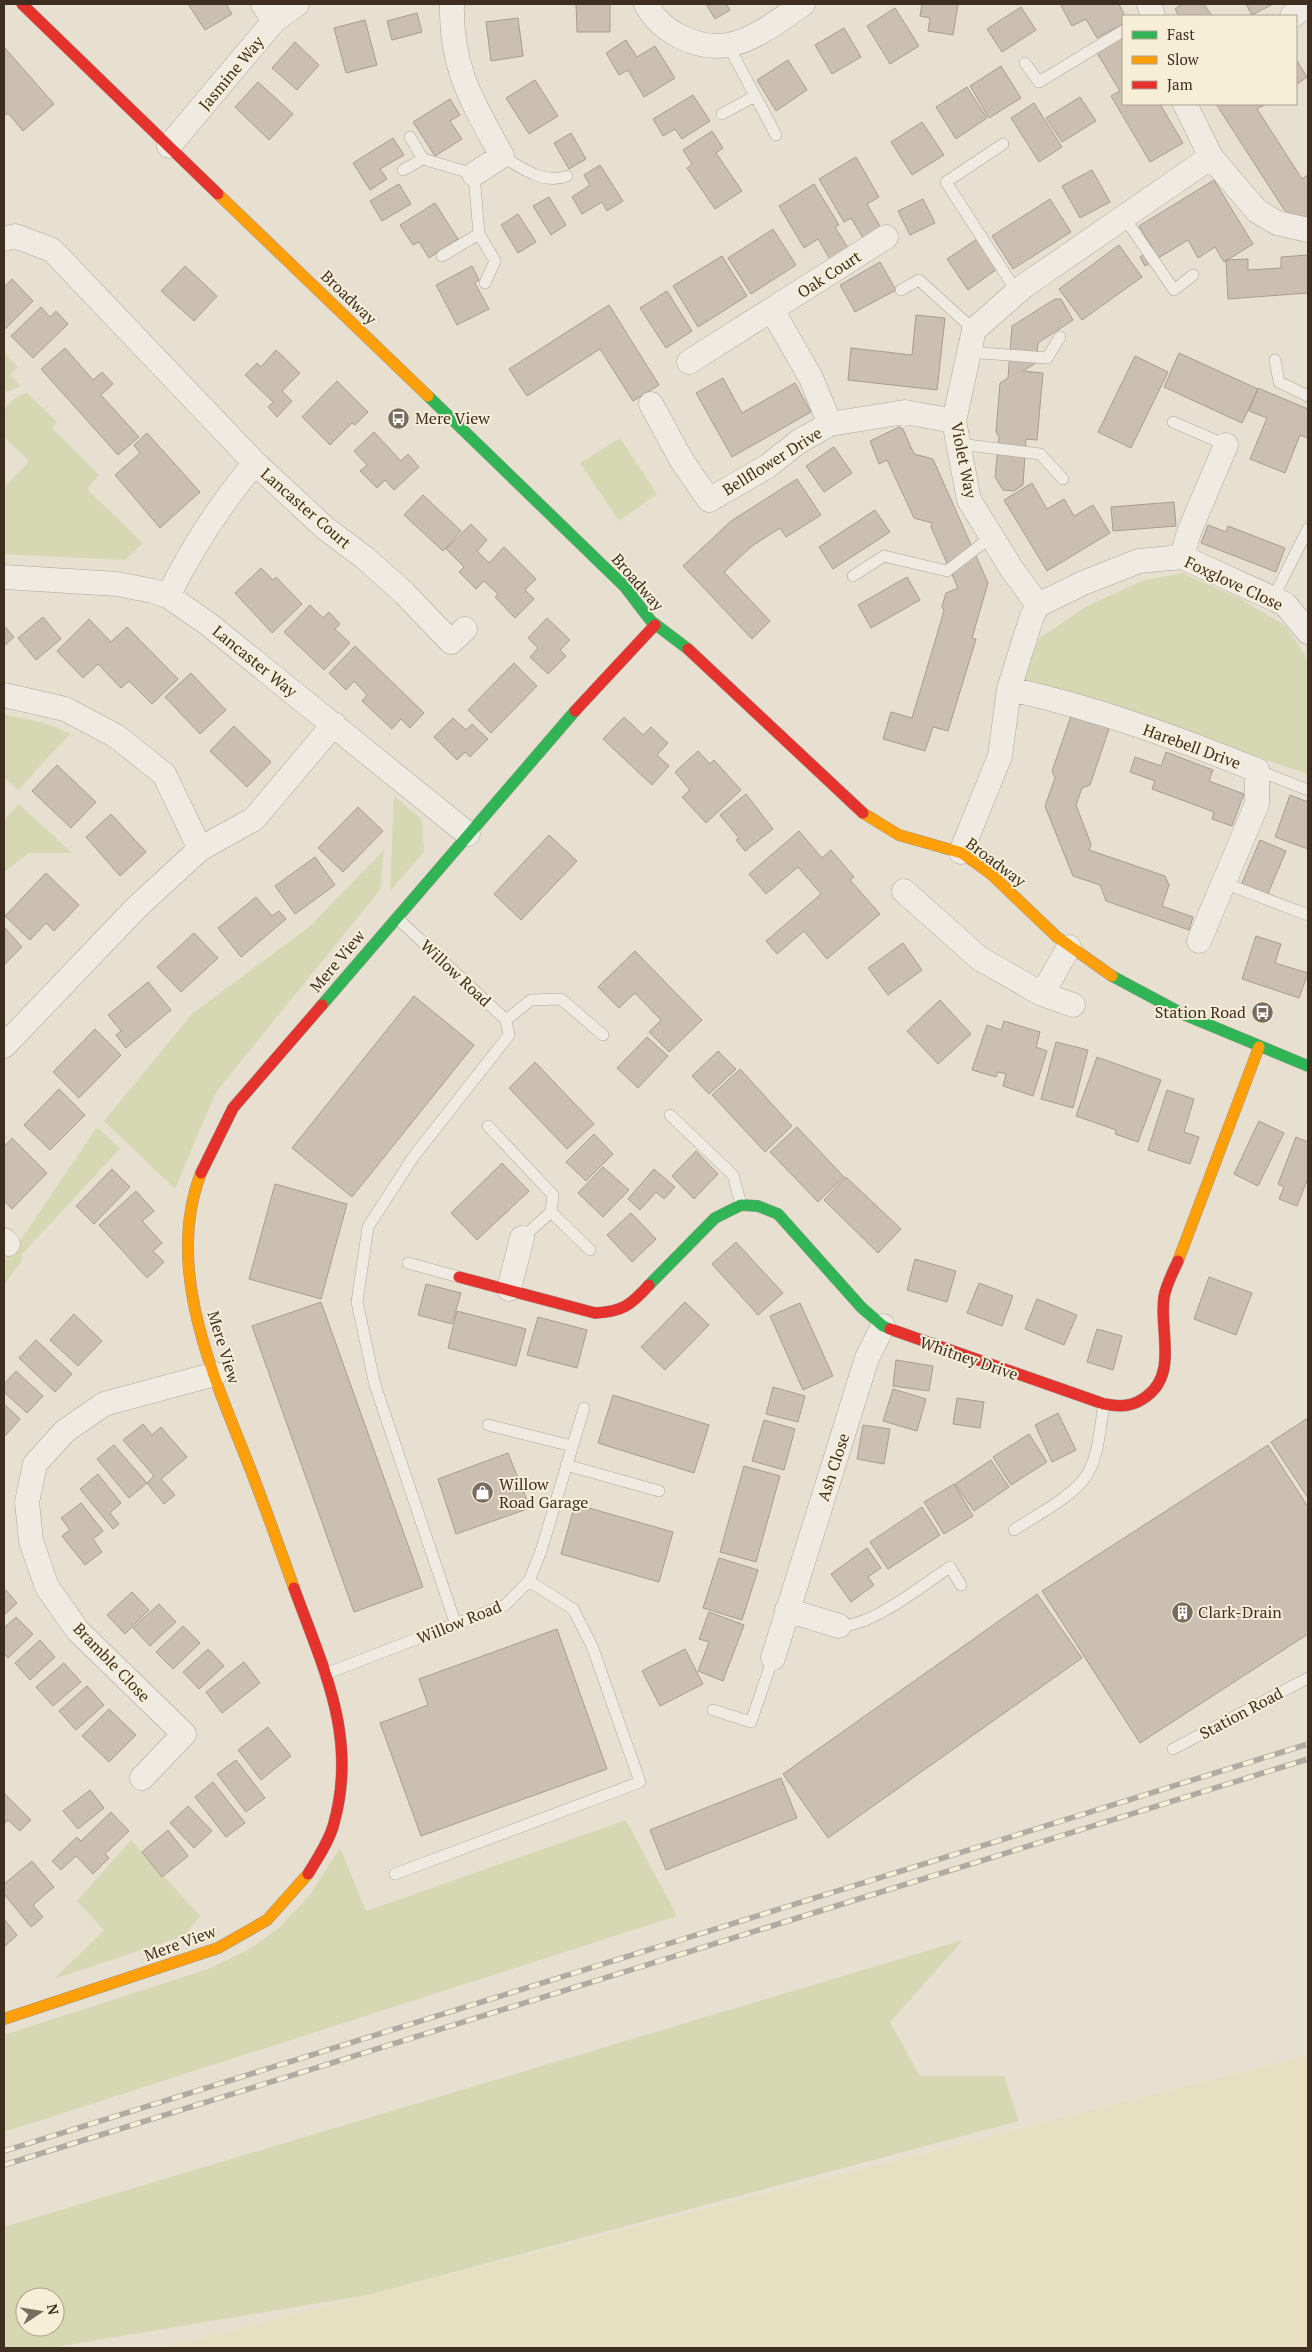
<svg xmlns="http://www.w3.org/2000/svg" width="1312" height="2352" font-family="'PT Serif',serif">
<style>
.farmland{fill:#e6dfc2}
.green{fill:#d6d7b3;fill-rule:evenodd}
.building{fill:#cbbfb2;stroke:#a89c90}
.lines{fill:none;stroke-linecap:round;stroke-linejoin:round}
.lane-casing{stroke:#ada599;stroke-width:12}
.street-casing{stroke:#ada599;stroke-width:25}
.fast-casing{stroke:#9c958a;stroke-width:12}
.slow-casing{stroke:#9c958a;stroke-width:12}
.jam-casing{stroke:#9c958a;stroke-width:12}
.lane{stroke:#efebe3;stroke-width:11}
.street{stroke:#efebe3;stroke-width:24}
.fast{stroke:#30b455;stroke-width:11}
.slow{stroke:#ff9f0a;stroke-width:11}
.jam{stroke:#e5322d;stroke-width:11}
.rail-casing{stroke:#afaaa2;stroke-width:5.5}
.rail{stroke:#f7eed8;stroke-width:4;stroke-dasharray:11;stroke-linecap:butt}
.labels{text-anchor:middle;dominant-baseline:central;stroke-width:4;stroke-linejoin:round;paint-order:stroke}
.street-label{font-size:16px;fill:#3d2e20;stroke:#f7eed8}
.poi-label{font-size:16px;fill:#3d2e20;stroke:#f7eed8;text-anchor:start}
</style>
<rect width="100%" height="100%" fill="#e7e0d1"/>
<path class="farmland" d="M1308,2055v293h-1146z"/>
<path class="green" d="M4,353l14,14 -8,8 11,11 -14,6 -3,-3z
M27,393l30,29 -5,6 47,47 -12,14 56,54 -18,17 -121,-6v-66l25,-27 -25,-24c0,-25 -4,-35 23,-44z
M620,438l37,56 -38,27 -39,-58z
M1182,573l57,25 47,28 22,34v114l-286,-95 17,-40 46,-32 57,-26z
M4,715c23,3 45,8 66,19l-52,56 -14,-13z
M394,796l28,24 2,32 -34,39z
M19,804l53,49h-43l-25,19v-52z
M384,850l-4,40 -164,202 -41,97 -71,-68 88,-107 117,-87z
M97,1127l23,22 -98,105 -1,8 -17,22v-25l18,-21z
M626,1820l51,96 -673,216v-97l204,-66 40,-19 32,-23 30,-32 30,-47 26,63z
M131,1840l69,76 -16,20 -130,43 50,-49 -27,-29z
M963,1940l-73,82 30,54h84l15,45 -651,174 -318,53h-46v-121zM25,2297h30v30h-30z"/>
<path class="building" d="M188,4h38l6,10 -27,16z
M576,4h34v28h-33z
M706,4h20l4,6 -15,9z
M922,4h36l-5,31 -25,-4 2,-13 -10,-2z
M1060,4h59l6,12h-2v8l-26,14 -11,-19 -14,7z
M1182,4h22l8,12h-33l-4,-7z
M1246,4h27l-21,11z
M1021,7l15,23 -34,22 -15,-23z
M895,8l24,38 -29,18 -23,-38z
M417,13l5,19 -30,8 -5,-19z
M518,18l5,38 -32,5 -5,-39z
M365,20l12,45 -31,8 -12,-45z
M844,28l17,29 -29,17 -17,-29z
M1123,37v67h37l23,39 -33,19 -39,-66 9,-5 -23,-38z
M626,40l11,17 18,-11 20,32 -31,19 -16,-27 -9,5 -13,-22z
M295,42l24,23 -22,25 -25,-22z
M4,47l50,57 -31,27 -15,-18 -4,3z
M1296,59l11,18 -11,8z
M788,60l19,30 -31,21 -19,-31z
M1001,66l20,32 -32,20 -19,-32z
M535,80l23,36 -29,18 -23,-36z
M258,82l35,32 -24,26 -34,-33z
M967,87l20,31 -31,21 -20,-32z
M693,95l17,26 -28,18 -7,-10 -12,7 -10,-17z
M1080,97l16,24 -34,21 -16,-24z
M450,99l10,16 -10,6 12,18 -27,17 -22,-34z
M1034,103l28,44 -23,15 -28,-44z
M1216,104h50l-9,5 45,70 6,-4v41l-14,9z
M922,122l22,33 -32,20 -21,-33z
M712,131l11,17 -7,5 26,38 -27,18 -28,-41 5,-4 -9,-14z
M571,133l15,26 -17,10 -15,-26z
M393,138l11,17 -24,14 7,10 -17,11 -17,-27z
M856,157l23,40 -12,7 14,24 -18,10 -12,-20 -7,4 -25,-43z
M600,165l23,36 -16,10 -5,-9 -20,12 -10,-17 18,-12 -6,-10z
M1092,170l18,32 -30,16 -18,-32z
M1214,180l39,64 -29,18 -9,-15 -17,11 -10,-18 -43,26 -5,-9 13,-8 -14,-23z
M399,184l12,20 -29,17 -12,-20z
M814,184l25,41 -4,2 13,21 -18,11 -12,-20 -14,9 -25,-42z
M549,197l17,28 -15,10 -18,-29z
M923,199l12,24 -25,12 -12,-24z
M1050,199l21,33 -58,37 -21,-33z
M435,203l23,36 -29,19 -10,-16 -6,3 -13,-20z
M518,214l18,28 -18,11 -17,-28z
M773,229l23,36 -45,29 -23,-36z
M977,239l20,30 -29,21 -21,-31z
M1119,245l23,32 -60,43 -23,-31z
M1308,255v38l-80,6 -2,-39 22,-1v11l33,-2v-11z
M722,256l25,40 -49,31 -25,-41z
M880,262l16,28 -41,22 -15,-27z
M185,266l32,30 -23,25 -33,-30z
M472,266l7,14 -4,3 14,26 -32,16 -21,-40z
M12,279l21,22 -29,29v-43z
M667,291l25,40 -26,17 -26,-40z
M1055,299h6l12,21 -35,23 -2,20 -13,8 20,2 -6,67 -11,-1 -3,46 -9,6 -11,-1 -8,-13 4,-40 -3,-5 4,-49 8,-5 4,-52z
M609,305l50,80 -26,16 -33,-52 -73,47 -18,-27z
M41,307l9,10 6,-6 12,13 -35,34 -22,-22z
M916,315l29,3 -8,72 -89,-10 3,-32 61,7z
M65,348l28,32 9,-8 11,12 -12,11 38,42 -21,18 -77,-86z
M276,350l24,23 -18,18 10,10 -15,16 -9,-10 5,-5 -28,-27 12,-12 4,4z
M1179,353l79,36 -16,34 -78,-36z
M1135,356l33,16 -37,76 -33,-16z
M723,378l19,35 53,-30 16,29 -79,45 -36,-64z
M337,381l31,31 -13,13 -3,-2 -22,22 -28,-28z
M1258,388l50,21v29l-8,-3 -15,38 -35,-14 17,-41 -18,-7z
M899,427l4,2 11,25 19,5 55,124 -16,55 4,1 -28,92 -15,-4 -8,24 -42,-12 8,-27 21,6 32,-107 -2,-5 4,-13 12,-5 -27,-61 1,-4 -18,-5 -27,-58 -8,4 -9,-23z
M374,432l27,29 7,-7 11,13 -25,23 -9,-10 -8,8 -17,-17 7,-6 -13,-14z
M147,433l53,59 -40,36 -45,-53 25,-22 -6,-8z
M834,447l18,26 -28,19 -18,-26z
M797,479l24,36 -35,22 -6,-9 -28,18 -28,26 46,49 -18,18 -69,-73 48,-45z
M1032,483l15,26 17,-10 10,17 19,-11 17,28 -63,38 -43,-71z
M423,495l38,36 -18,20 -39,-36z
M1174,502l2,24 -63,5 -2,-24z
M875,510l15,22 -57,37 -14,-22z
M471,524l16,16 -10,11 12,12 15,-16 32,32 -11,11 9,9 -19,19 -20,-21 3,-3 -14,-13 -8,8 -17,-17 5,-5 -18,-18z
M1208,525l18,7 2,-6 57,22 -9,24 -75,-29z
M261,568l12,12 3,-3 26,27 -30,29 -37,-40z
M907,577l13,23 -49,28 -13,-23z
M310,605l13,13 6,-6 11,12 -5,5 15,14 -26,27 -40,-38z
M43,617l18,22 -25,21 -18,-22z
M547,618l23,22 -10,10 6,6 -18,18 -18,-17 8,-9 -10,-10z
M89,619l22,23 16,-15 51,52 -26,25 -23,-23 -8,7 -23,-24 -15,14 -26,-27z
M4,626l10,11 -10,9z
M355,646l69,67 -14,15 -9,-9 -9,10 -30,-28 5,-6 -13,-14 -8,9 -17,-17z
M514,663l23,23 -46,47 -23,-23z
M191,673l35,37 -26,24 -35,-37z
M1072,713l38,13 -20,59 -8,3 -6,17 15,39 -2,6 76,26 4,9 -7,21 31,11 -4,13 -83,-29 -6,-16 -27,-9 -28,-70 10,-28 -3,-7z
M624,717l19,18 8,-8 17,16 -11,12 12,11 -17,19 -49,-46z
M453,718l13,12 6,-6 16,15 -18,18 -5,-5 -8,8 -23,-23z
M234,726l37,36 -24,25 -37,-36z
M698,751l12,13 4,-4 27,30 -35,33 -24,-26 8,-7 -15,-18z
M1166,752l47,18 -4,11 35,13 -12,32 -20,-7 2,-7 -62,-23 3,-8 -25,-9 5,-15 26,9z
M57,765l39,37 -25,26 -39,-37z
M746,794l27,35 -28,22 -9,-11 3,-2 -19,-23z
M1290,795l18,7v47l-33,-12z
M358,807l25,24 -40,41 -25,-24z
M111,814l35,38 -26,24 -34,-39z
M799,831l23,27 9,-8 23,27 -4,3 30,34 -53,45 -23,-28 -27,23 -11,-13 55,-47 -23,-27 -32,27 -17,-20z
M549,835l28,26 -56,59 -27,-26z
M1260,840l26,11 -19,45 -26,-11z
M315,857l20,28 -40,29 -20,-28z
M46,873l33,32 -25,26 -8,-8 -16,17 -25,-24z
M256,897l16,19 7,-5 7,8 -45,38 -23,-29z
M4,927l18,20 -18,18z
M194,933l24,25 -37,34 -24,-25z
M1256,936l25,8 -6,19 33,10 -9,25 -57,-19z
M903,943l19,27 -34,25 -20,-27z
M635,951l67,69 -33,32 -20,-20 12,-12 -26,-27 -16,15 -21,-21z
M148,982l23,28 -45,38 -10,-13 5,-4 -13,-16z
M414,996l60,49 -122,152 -60,-49z
M940,1000l31,34 -33,30 -31,-33z
M1004,1021l36,11 -4,15 11,4 -14,45 -30,-10 3,-12 -8,-2 -2,5 -24,-7 15,-45 14,5z
M95,1029l26,26 -42,43 -26,-26z
M647,1037l21,19 -30,32 -21,-20z
M1056,1042l32,8 -15,58 -32,-9z
M718,1051l18,18 -27,25 -17,-18z
M1097,1057l64,23 -23,62 -23,-8 1,-4 -40,-14z
M535,1062l59,62 -27,25 -58,-61z
M740,1069l52,57 -27,26 -53,-57z
M59,1089l26,26 -35,35 -26,-25z
M1167,1090l27,9 -10,33 15,5 -9,27 -42,-14z
M1259,1121l25,12 -26,53 -24,-12z
M797,1127l47,50 -26,25 -48,-50z
M594,1134l19,20 -27,27 -20,-19z
M1296,1137l12,5v36l-11,28 -18,-7 5,-12 -6,-3z
M12,1138l35,35 -35,36 -8,-8v-54z
M696,1151l22,23 -24,25 -22,-23z
M502,1163l27,28 -52,49 -26,-27z
M603,1167l26,23 -26,27 -25,-24z
M112,1169l18,18 -36,37 -18,-18z
M654,1169l21,18 -11,12 -8,-7 -16,18 -12,-11z
M846,1177l55,52 -23,24 -54,-53z
M275,1184l72,20 -26,95 -72,-20z
M136,1191l18,20 -12,10 20,22 -9,8 11,11 -17,16 -48,-53z
M631,1213l25,26 -24,23 -25,-27z
M736,1242l47,51 -25,22 -46,-51z
M915,1259l41,12 -9,31 -40,-12z
M1209,1277l43,16 -16,42 -42,-16z
M979,1283l34,13 -11,30 -35,-13z
M426,1284l35,9 -9,31 -34,-9z
M1037,1299l40,16 -13,30 -39,-16z
M321,1302l102,285 -69,25 -102,-286z
M685,1302l24,23 -44,45 -24,-23z
M800,1303l33,73 -30,14 -33,-74z
M457,1311l69,18 -10,37 -68,-18z
M74,1314l28,27 -24,25 -28,-26z
M538,1317l49,13 -10,38 -50,-13z
M1097,1329l25,7 -9,34 -26,-8z
M36,1340l36,34 -17,18 -36,-34z
M896,1360l37,6 -4,25 -36,-5z
M16,1371l27,25 -16,17 -23,-21v-8z
M773,1387l32,9 -7,26 -32,-8z
M893,1389l33,10 -9,32 -34,-10z
M613,1395l96,30 -15,48 -96,-30z
M957,1398l27,4 -4,26 -27,-4z
M4,1404l16,15 -15,17h-1z
M1058,1413l18,37 -24,12 -17,-37z
M1308,1418v80l-37,-56z
M764,1420l31,9 -11,41 -32,-9z
M143,1424l9,11 9,-8 26,30 -26,22 14,16 -11,9 -17,-21 7,-7 -31,-36z
M863,1425l27,4 -6,35 -27,-5z
M1029,1434l18,28 -36,23 -18,-28z
M114,1445l33,38 -18,15 -32,-39z
M1268,1445l40,62v127l-168,109 -98,-152z
M508,1453l22,55 -74,26 -18,-55z
M991,1460l18,27 -35,24 -19,-27z
M744,1466l36,10 -24,86 -36,-10z
M98,1474l23,29 -11,10 9,11 -6,5 -33,-40z
M954,1484l19,32 -29,18 -20,-32z
M81,1503l22,28 -10,8 9,13 -17,13 -23,-29 8,-6 -9,-12z
M575,1504l98,28 -14,50 -98,-28z
M922,1507l18,28 -52,34 -18,-27z
M867,1548l14,20 -13,9 6,8 -23,17 -20,-28z
M719,1558l39,12 -16,50 -39,-12z
M4,1588l13,15 -13,12z
M132,1592l17,18 -24,24 -18,-19z
M1037,1594l45,64 -254,180 -45,-64z
M159,1604l17,18 -26,24 -17,-18z
M709,1612l35,13 -21,56 -25,-10 11,-29 -10,-3z
M16,1617l17,17 -25,24 -4,-4v-26z
M183,1626l17,17 -27,26 -17,-17z
M557,1629l50,140 -186,67 -41,-113 48,-18 -9,-26z
M40,1640l15,17 -25,23 -15,-17z
M208,1649l16,17 -25,23 -16,-17z
M685,1649l18,35 -43,22 -18,-35z
M244,1662l16,21 -38,30 -16,-21z
M64,1663l17,19 -28,24 -17,-19z
M87,1686l17,19 -28,25 -17,-19z
M109,1709l27,26 -27,27 -27,-26z
M268,1727l23,29 -30,24 -23,-30z
M236,1760l29,38 -19,14 -29,-38z
M781,1778l16,40 -131,52 -16,-40z
M213,1782l32,41 -19,14 -31,-40z
M90,1790l14,18 -26,21 -15,-18z
M4,1793l27,27 -11,11 -12,-11 -4,4z
M188,1806l24,25 -18,17 -24,-25z
M111,1812l18,19 -24,23 4,4 -16,16 -17,-18 -15,14 -9,-9 25,-24 4,4z
M168,1830l20,26 -26,21 -20,-25z
M32,1861l22,26 -21,18 10,12 -12,10 -27,-33v-10z
M4,1919l13,16 -13,12z"/>
<g class="lines">
<defs>
<path id="lane" d="M728,45l48,90
M1025,63l14,19 84,-51
M722,114l33,-18
M410,137l13,22 51,15 5,60 -37,22
M1003,144l-57,38 71,110
M502,156c19,12 42,29 65,20
M403,170l20,-11
M1124,217l50,73 19,-15
M479,234l16,27 -10,22
M901,290l18,-10 55,50
M969,352l78,6 13,-21
M1275,360l4,22 29,14
M1173,422l53,23
M959,444l81,10 23,25
M853,576l31,-20 63,15 45,-35
M1273,598l35,-69
M1257,770l51,20
M1224,883l84,32
M397,918l109,102 3,15 -95,121 -46,71 -11,75 18,83 81,240
M506,1020l25,-20 30,-1 42,36
M670,1115l63,60 8,30
M488,1126l65,69 -2,17 -29,26
M551,1212l39,38
M408,1263l51,14
M488,1425l84,21
M566,1465l93,26
M1014,1530c22,-15 61,-34 74,-57 11,-19 12,-47 16,-69
M839,1626c34,0 82,-40 111,-59l11,18
M325,1674l180,-69 24,-24 12,-30 43,-143
M713,1710l38,12 22,-64
M1173,1749l135,-71
M395,1874l245,-92 -48,-136 -19,-37 -44,-28"/>
<path id="street" d="M263,4l11,17
M452,4c-2,63 21,99 50,152l-28,18
M646,4c14,28 51,46 82,41 27,-5 53,-26 75,-41
M1149,4l4,12
M1292,16l16,-11
M1185,104l26,53 46,54 20,12 31,7
M169,146l105,-125 23,-17
M4,239l11,-3 37,14 203,213 70,65 40,30 39,35 47,49 14,-13
M772,310l39,68 19,46
M689,362l197,-125
M651,404l31,57 27,39 59,-34 30,-24 32,-18 75,-12 49,9
M1182,557l7,-25 37,-87
M4,577l113,7 36,7 15,5 39,27 261,211
M168,596c24,-48 52,-92 87,-133
M1038,605l45,-22 56,-22 43,-4 103,47 23,28
M1009,689c85,18 168,49 248,81v34l-58,137
M4,695l61,14 51,27 48,38 36,75
M961,852l39,-96 9,-67 23,-73 6,-11 -27,-37 -42,-68 -15,-79 20,-91 50,-44 187,-129
M904,891l75,67 63,36
M1069,947l-27,47 31,11
M4,1046l132,-138 64,-59 54,-30 80,-95
M4,1240l4,4
M509,1289l13,-51
M787,1610l52,16
M773,1658l94,-300 16,-32
M142,1778l42,-44 -106,-103 -31,-44 -16,-46 -4,-39 8,-38 30,-33 39,-27 111,-30"/>
<path id="fast" d="M428,396l197,191 26,34 37,28
M1112,976l73,39 123,51
M322,1005l253,-294
M649,1285l66,-67 26,-13 17,1 20,8 84,94 21,18 7,3"/>
<path id="slow" d="M218,194l210,202
M863,813l36,22 63,18 29,21 66,63 55,39
M201,1173c-37,96 12,201 47,290 16,41 31,83 46,125
M1178,1261l81,-214
M4,2019l214,-71 49,-28 41,-46"/>
<path id="jam" d="M22,4l196,190
M688,649l175,164
M575,711l80,-86
M201,1173l32,-65 89,-103
M459,1277l136,36c27,-1 36,-8 54,-28
M890,1329l214,75c17,3 29,3 43,-8 31,-23 12,-67 17,-99 2,-12 9,-25 14,-36
M294,1588c29,80 64,148 40,235 -4,17 -17,36 -26,51"/>
</defs>
<use href="#lane" class="lane-casing"/>
<use href="#street" class="street-casing"/>
<use href="#fast" class="fast-casing"/>
<use href="#slow" class="slow-casing"/>
<use href="#jam" class="jam-casing"/>
<use href="#lane" class="lane"/>
<use href="#street" class="street"/>
<use href="#fast" class="fast"/>
<use href="#slow" class="slow"/>
<use href="#jam" class="jam"/>
<defs>
<path id="rail" d="M4,2151l1304,-407
M4,2165l1304,-406"/>
</defs>
<use href="#rail" class="rail-casing"/>
<use href="#rail" class="rail"/>
</g>
<defs>
<symbol id="bus-disc" viewBox="-11 -11 22 22"><circle r="9.5" fill="#786c5e" stroke="#f7eed8"/><path d="M-5-6H5V4H4V6H2V4H-2V6H-4V4H-5ZM-3.5-4V0h7V-4ZM-3.5 1.2v1.5H-2V1.2ZM2 1.2v1.5H3.5V1.2Z" fill="#fff"/></symbol>
<symbol id="shop-disc" viewBox="-11 -11 22 22"><circle r="9.5" fill="#786c5e" stroke="#f7eed8"/><path d="M-5-2.5h2.3a2.7 3.5 0 0 1 5.4 0H5L5.5 6h-11ZM-1.5-2.5h3a1.5 2.3 0 0 0-3 0Z" fill="#fff"/></symbol>
<symbol id="building-disc" viewBox="-11 -11 22 22"><circle r="9.5" fill="#786c5e" stroke="#f7eed8"/><path d="M-4-6H4V6H1V3H-1V6H-4ZM-2.5-4.3h1.7v1.8h-1.7ZM.8-4.3h1.7v1.8H.8ZM-2.5-1h1.7V.8h-1.7ZM.8-1h1.7V.8H.8Z" fill="#fff"/></symbol>
</defs>
<g fill-rule="evenodd">
<use href="#bus-disc" x="386" y="406" width="25" height="25"/>
<use href="#bus-disc" x="1250" y="1000" width="25" height="25"/>
<use href="#shop-disc" x="470" y="1480" width="25" height="25"/>
<use href="#building-disc" x="1170" y="1600" width="25" height="25"/>
</g>
<g class="labels">
<g class="street-label">
<text transform="translate(231 73) rotate(-50)">Jasmine Way</text>
<text transform="translate(829 274) rotate(-33)">Oak Court</text>
<text transform="translate(349 297) rotate(44)">Broadway</text>
<text transform="translate(964 460) rotate(79)">Violet Way</text>
<text transform="translate(772 461) rotate(-32)">Bellflower Drive</text>
<text transform="translate(306 508) rotate(41)">Lancaster Court</text>
<text transform="translate(638 582) rotate(49)">Broadway</text>
<text transform="translate(1234 583) rotate(25)">Foxglove Close</text>
<text transform="translate(255 661) rotate(39)">Lancaster Way</text>
<text transform="translate(1192 746) rotate(20)">Harebell Drive</text>
<text transform="translate(996 862) rotate(37)">Broadway</text>
<text transform="translate(337 961) rotate(-50)">Mere View</text>
<text transform="translate(456 973) rotate(43)">Willow Road</text>
<text transform="translate(224 1347) rotate(73)">Mere View</text>
<text transform="translate(969 1358) rotate(19)">Whitney Drive</text>
<text transform="translate(833 1467) rotate(-72)">Ash Close</text>
<text transform="translate(459 1622) rotate(-22)">Willow Road</text>
<text transform="translate(112 1662) rotate(46)">Bramble Close</text>
<text transform="translate(1241 1713) rotate(-28)">Station Road</text>
<text transform="translate(180 1943) rotate(-20)">Mere View</text>
</g>
<g class="poi-label">
<text x="415" y="418">Mere View</text>
<text x="1246" y="1012" text-anchor="end">Station Road</text>
<text x="499" y="1484">Willow<tspan x="499" dy="18">Road Garage</tspan></text>
<text x="1198" y="1612">Clark-Drain</text>
</g>
</g>
<rect width="1312" height="2352" fill="none" stroke="#3d2e20" stroke-width="10"/>
<rect x="1122" y="15" width="175" height="90" fill="#f7eed8" stroke="#ada18e"/>
<rect x="1132" y="31" width="25" height="8" fill="#30b455" stroke="#ada18e"/>
<text x="1167" y="40" font-size="15" fill="#3d2e20">Fast</text>
<rect x="1132" y="56" width="25" height="8" fill="#ff9f0a" stroke="#ada18e"/>
<text x="1167" y="65" font-size="15" fill="#3d2e20">Slow</text>
<rect x="1132" y="81" width="25" height="8" fill="#e5322d" stroke="#ada18e"/>
<text x="1167" y="90" font-size="15" fill="#3d2e20">Jam</text>
<g transform="translate(40 2312) rotate(78)"><circle r="24" fill="#f7eed8" stroke="#ada18e"/>
<path d="M0-4L9 19L0 12L-9 19Z" fill="#786c5e"/>
<text y="-8" font-size="14" font-weight="bold" text-anchor="middle" fill="#3d2e20">N</text>
</g>
</svg>
